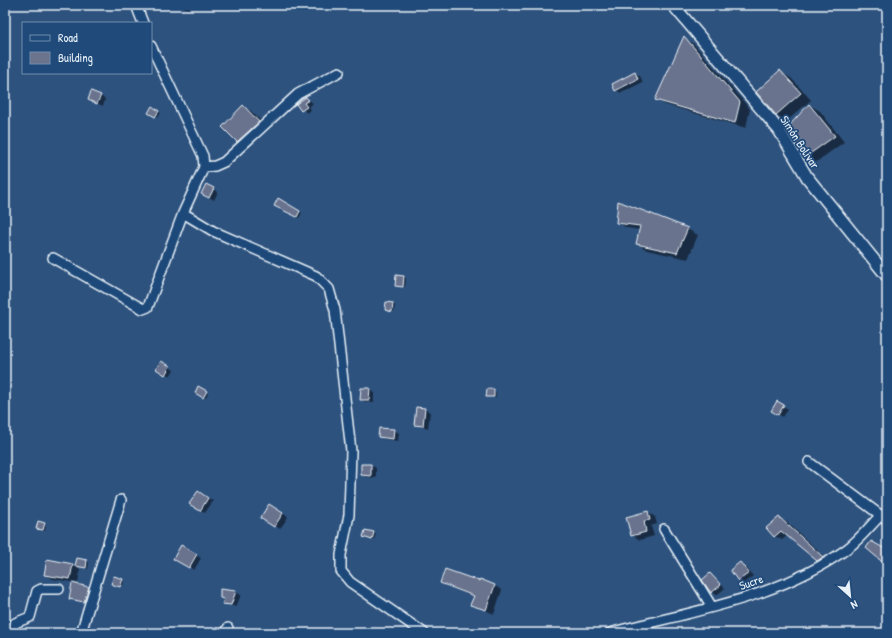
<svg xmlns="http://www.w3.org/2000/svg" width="892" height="638" font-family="'Patrick Hand',sans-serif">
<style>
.shadow{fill:#0007}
.building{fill:#6b738d;stroke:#e8f1f8}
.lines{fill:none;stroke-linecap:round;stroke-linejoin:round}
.minor-casing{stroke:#e8f1f8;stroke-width:12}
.tertiary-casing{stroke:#e8f1f8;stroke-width:14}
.minor{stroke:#1f4a7a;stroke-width:9}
.tertiary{stroke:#1f4a7a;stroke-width:11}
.labels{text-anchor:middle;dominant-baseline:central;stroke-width:3.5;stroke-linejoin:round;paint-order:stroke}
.street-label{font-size:12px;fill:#e8f1f8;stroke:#1f4a7a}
</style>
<rect width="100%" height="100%" fill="#2e527e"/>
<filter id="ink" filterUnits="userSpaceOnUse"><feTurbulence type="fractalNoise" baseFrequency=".025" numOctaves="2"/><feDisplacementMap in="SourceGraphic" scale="8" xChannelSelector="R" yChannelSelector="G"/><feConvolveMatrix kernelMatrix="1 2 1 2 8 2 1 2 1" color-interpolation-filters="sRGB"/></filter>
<g filter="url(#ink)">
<path class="shadow" d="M180,5h12l-4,4z
M684,38l10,6 56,65 -4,19 -80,-23 -10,-5z
M781,72l10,6 20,22 -24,21 -11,-6 -19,-23z
M635,73l5,3 3,6 -22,11 -5,-3z
M100,96l5,3 -2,7 -9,-4z
M306,98l7,5 -4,4 2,3 -4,3 -10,-9z
M810,105l10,6 24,31 -29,21 -11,-6z
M243,107l8,4 15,15 -21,19 -7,-4z
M152,108l9,5 -3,4 -8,-4z
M207,185l11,7 -4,8 -12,-7z
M279,199l23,14 -3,5 -24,-13z
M617,222l70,7 11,6 -10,24 -41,-9 -10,-6 3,-14 -13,-2z
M404,277l2,1 -1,9 -9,-2z
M387,303l8,2 -1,7 -6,-1z
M161,362l13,8 -4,6 -13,-7z
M199,388l9,5 -2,5 -10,-6z
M370,389l4,3v11l-8,-1 -5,-2z
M494,390l2,2v6l-9,-2z
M777,402l11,7 -5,8 -11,-6z
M425,409l5,3 -2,16 -13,-3z
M394,430l5,3 -1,8 -14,-2 -5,-3z
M371,465l5,3v10l-9,-1 -5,-2z
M198,492l15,9 -8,12 -14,-9z
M275,508l13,9 -8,12 -18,-12z
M648,512l7,5 2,7 -6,2 3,10 -14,4 -8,-5z
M779,518l8,4 43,40 -4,2 -8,-4 -30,-25 -6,5 -8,-4z
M44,523l2,2 -1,6 -8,-3z
M374,533l2,1 -2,6 -10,-3z
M182,547l19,11 -7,12 -19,-12z
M78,559l11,3 -1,7 -12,-3 4,3 -2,14 -25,-4 -8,-4 27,-10 4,2z
M740,563l5,3 8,10 -9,7 -5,-3z
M710,574l15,14 -8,7 -5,-3z
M122,580l2,1 -2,6 -8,-2z
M479,582l16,4 7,4 -8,24 -22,-10 2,-7 -33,-14z
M88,588l5,3 -4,13 -19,-6z
M221,590l15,2 5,3 -5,12 -12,-4 1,-3 -4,-2z"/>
<path class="building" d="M684,36l56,66 -5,21 -80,-23z
M780,70l21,23 -25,22 -20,-23z
M635,72l3,7 -23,12 -3,-7z
M91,91l10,4 -4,9 -9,-4z
M306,97l3,3 -5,3 3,4 -6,4 -5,-7z
M809,104l26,32 -31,22 -18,-29z
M243,105l16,17 -22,20 -15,-15z
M152,106l7,5 -4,6 -7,-4z
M206,184l8,4 -5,10 -8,-4z
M278,198l22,13 -3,6 -23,-11z
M618,201l70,27 -11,25 -41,-9 4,-18 -24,-3z
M396,275l8,1 -1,11 -8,-1z
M386,302l7,1 -1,9 -7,-2z
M161,361l9,5 -5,9 -9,-6z
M198,386l9,5 -4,7 -8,-5z
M361,388h9l-1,12h-9z
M487,389h7v8h-8z
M777,401l7,4 -6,10 -7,-4z
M416,407l9,1 -2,18 -9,-1z
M379,428l15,1 -1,10 -15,-2z
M361,464h10v12l-10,-1z
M198,491l10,7 -8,13 -11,-7z
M269,504l14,9 -9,14 -14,-9z
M648,511l2,9 -6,1 2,11 -15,4 -5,-19z
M779,517l44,40 -6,4 -36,-30 -7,6 -8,-9z
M38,521l7,2 -2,7 -7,-1z
M365,530l9,2 -2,8 -9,-3z
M871,541l16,9v16l-21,-18z
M181,545l16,9 -8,14 -16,-9z
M77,558l10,2 -1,8 -11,-2z
M47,559l26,5 -3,15 -26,-4z
M740,562l9,11 -11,8 -8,-11z
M445,569l34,12 1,-2 15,6 -9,25 -16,-5 4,-9 -34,-13z
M710,573l11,12 -10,8 -9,-13z
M114,576l9,3 -3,8 -9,-3z
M72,583l17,4 -5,15 -15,-3z
M220,589l16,2 -5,14 -9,-1 2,-5 -4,-1z"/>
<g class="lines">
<defs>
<path id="minor" d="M136,5l7,18
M151,46l52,110 1,11 -21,46 30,18 103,45 13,13 6,21 16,141 -2,64 -8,40v16l9,11 74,51
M204,167l11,-1 9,-4 74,-68 41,-22
M53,258l90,51 5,-2 35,-94
M809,462l78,58
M664,529l48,78
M12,633l3,-10 15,-6 7,-26 4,-2h18
M81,633l40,-133
M226,633l2,-5
M610,633c81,-22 169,-34 238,-85 12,-9 22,-22 32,-32"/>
<path id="tertiary" d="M673,5l106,125 28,47 80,99"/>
</defs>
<use href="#minor" class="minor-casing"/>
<use href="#tertiary" class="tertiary-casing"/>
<use href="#minor" class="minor"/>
<use href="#tertiary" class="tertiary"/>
</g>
</g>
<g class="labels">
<g class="street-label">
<text transform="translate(800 142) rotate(57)">Simón Bolívar</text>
<text transform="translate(751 582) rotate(-19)">Sucre</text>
</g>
</g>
<rect width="892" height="638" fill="none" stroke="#1f4a7a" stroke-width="20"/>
<rect x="10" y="10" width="872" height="618" fill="none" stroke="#e8f1f8" stroke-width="1.5" filter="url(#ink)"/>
<rect x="22" y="22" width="130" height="52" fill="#1f4a7a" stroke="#6f8dac"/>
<rect x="30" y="35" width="20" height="6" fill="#1f4a7a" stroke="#6f8dac"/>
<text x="58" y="42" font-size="12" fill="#e8f1f8">Road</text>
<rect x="30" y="52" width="20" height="12" fill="#6b738d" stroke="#6f8dac"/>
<text x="58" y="62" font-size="12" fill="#e8f1f8">Building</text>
<g transform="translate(850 596) rotate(153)" stroke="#1f4a7a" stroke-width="3" paint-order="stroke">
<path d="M0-3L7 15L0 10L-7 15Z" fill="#e8f1f8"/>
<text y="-6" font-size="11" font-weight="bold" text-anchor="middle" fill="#e8f1f8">N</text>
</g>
</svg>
